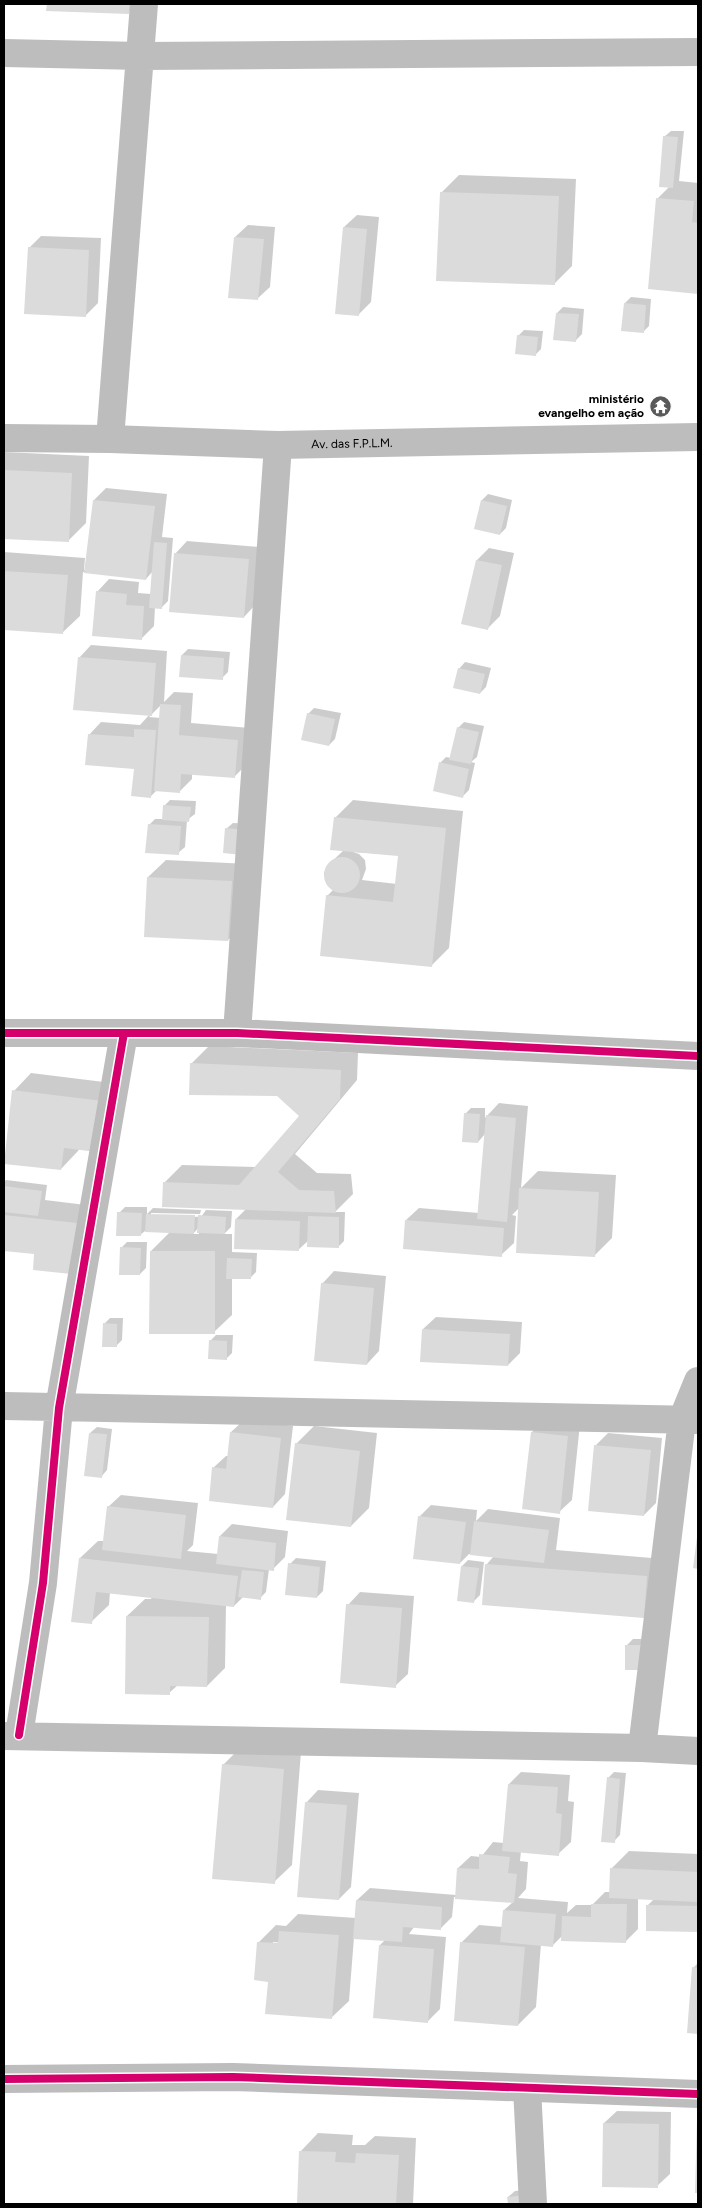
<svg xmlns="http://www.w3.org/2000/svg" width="702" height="2208" font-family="Figtree,sans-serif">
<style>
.shadow{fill:#0003;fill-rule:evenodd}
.building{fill:#dbdbdb}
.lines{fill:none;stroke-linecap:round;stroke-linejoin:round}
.minor{stroke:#bdbdbd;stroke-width:28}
.primary{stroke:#bdbdbd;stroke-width:28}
.cycleway-casing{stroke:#fff;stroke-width:11}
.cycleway{stroke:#d6006c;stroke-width:8}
.labels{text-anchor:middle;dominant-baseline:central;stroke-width:4;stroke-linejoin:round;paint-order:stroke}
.poi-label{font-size:12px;font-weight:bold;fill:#000;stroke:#fff;text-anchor:end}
.street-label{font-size:12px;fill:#000;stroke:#fff}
</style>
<rect width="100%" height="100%" fill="#fff"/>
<path class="shadow" d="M48,4h90l-9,8 -81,-2z
M671,131h13l-5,50 19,2v109l-49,-4 9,-90 12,-12 -6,-49z
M459,175l117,4 -4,87 -17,17 -114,-90z
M357,215l22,2 -8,85 -12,12 -15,-87z
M248,225l27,2 -5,60 -13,12 -22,-62z
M41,236l60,2 -3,65 -13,13 -56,-68z
M631,297l20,2 -2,27 -6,6 -18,-29z
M563,307l21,2 -2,25 -6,6 -19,-27z
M524,330l19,1 -2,18 -6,6 -17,-19z
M4,452l85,4 -3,67 -17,17 -65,-3z
M106,488l61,6 -5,43 11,1 -5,63 -6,6h-7l-1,19 -13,13 -44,-47 12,-13 30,3 -1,11 13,1 2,-23 -7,8 -63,-7 -3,44 -18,17 -58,-4v-77l81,6 -1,12h2l8,-70z
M488,494l24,6 -6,28 -6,6 -18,-34z
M187,541l73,6 -4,57 -12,13 -69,-63z
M489,548l25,5 -14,63 -13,13 -10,-69z
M91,645l76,6 -3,51 10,-10 19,1 -2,30 59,5 -3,36 -12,12 -43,-3v6l-13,13 -22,-2 -6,6 -16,-28 -46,-33 12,-13 39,3 10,-11 -71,-56zM162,704l-1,14 -12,-1z
M188,649l42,3 -2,20 -6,6 -40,-23z
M465,662l26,6 -5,19 -6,6 -21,-24z
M314,708l27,5 -6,26 -6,6 -21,-31z
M464,722l20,4 -7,31 -6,5 4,1 -6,27 -6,6 -23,-33 6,-6 5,1 7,-30z
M170,800l26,1 -1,13 -8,6 -2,27 -7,6 -29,-28 6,-6h8l1,-13z
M353,800l110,11 -14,137 -18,18 -104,-70 6,-6 -7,-8 -2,-9 4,-8 16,-15 -9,-32zM353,852l47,3 -3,29 -35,-4 4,-11 -1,-9 -6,-6z
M233,823l17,1 -2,23 -22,-18z
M166,860l83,4 -3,58 -18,18 -80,-63z
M209,1046l149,7 -1,27 -62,74 22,19 34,1 2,20 -18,18h10l-1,29 -6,6 -29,-7 -11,10 -62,-31 11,-11 -83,-25 18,-18 74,2 45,-51 -24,-21 -86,-31z
M31,1073l89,11 -42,67 -17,18 -47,-78z
M499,1103l29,3 -7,82 17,-17 78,4 -4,63 -17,17 -76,-47 -7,7 4,1 -2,27 -13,12 -95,-35 13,-12 60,5 6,-79 -7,8 -13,-28 6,-6h14v10z
M6,1180l41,5 -2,15 49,6 -6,49 -84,-5v-68z
M125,1207h22v7l6,-6 48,2 -1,4 -49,-1v2l50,2 5,-7 26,1 -1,16 -7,7h8v18l25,1 -1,19 -6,6 -18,-1v38l-18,17 -63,-81 19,-19 -25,-1 -5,4 -21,-22zM199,1227v7h-6z
M127,1242h20l-1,26 -6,6 -19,-26z
M334,1271l52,5 -7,75 -12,13 -45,-80z
M436,1317l86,5 -2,31 -12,12 -85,-36z
M110,1318h13l-1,22 -6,6 -12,-22z
M216,1335h17l-1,18 -6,6 -16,-18z
M244,1420l49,6 -8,68 -12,13 -60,-39 13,-12h3l2,-24z
M544,1420l36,4 -8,76 -13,12 -27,-80z
M314,1426l63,7 -8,75 -18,18 -55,-82z
M97,1427l15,2 -5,41 -6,7 -11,-44z
M608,1433l54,5 -6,65 -12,12 -48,-70z
M121,1495l77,8 -5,42 -6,6 31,3 2,-18 12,-12 56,7 -3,26 -12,12h-4l-3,23 -6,6 -17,-1 -9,9 -8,-1 -1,63 -18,18 -29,-1 -9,8 -42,-77 18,-17h6l1,-2 -42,-5 -1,13 -18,17 -11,-64 18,-17h6l4,-34z
M431,1505l46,5 -1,11 12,-12 72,9 -4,32 108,9 -3,40 -17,17 -160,-12 3,-40 7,-8 -25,-2 -9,9 -41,-46z
M296,1558l30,3 -3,30 -6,6 -27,-33z
M468,1560l16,2 -4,33 -6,6 -12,-35z
M360,1592l54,4 -6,78 -13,12 -47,-81z
M633,1639h15l-1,24 -20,-18z
M241,1747l60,5 -9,113 -18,17 -51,-117z
M521,1772l49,3 -2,26 6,1 -3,40 -13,12 -37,-3 -1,10 8,1 -2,27 -8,9 50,4 -1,11 9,-8h16l13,-13h5l2,-24 17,-17 69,3v77l-51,-1v-24l7,-7 -16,-1v31l-13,13 -62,-7 -10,10 -12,-1 -5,63 -18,18 -56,-83 17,-17 24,2 1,-17 9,-8 -59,-5 -2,20 -12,12 -26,-2 -5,7 37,3 -6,72 -13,13 -47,-77 5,-5 -31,-3 -5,64 -18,17 -62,-37 -11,-38 18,-18 10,1 12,-12 58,4 1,-18 13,-12 86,7 2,-27 13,-12 10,1 12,-15 11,1 5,-59zM273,1942l11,1 -11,1z
M614,1772l12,1 -6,62 -6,6 -6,-63z
M318,1790l41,3 -8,94 -12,12 -33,-96z
M698,1963v69h-10l5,-64z
M617,2111l54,1 -1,62 -13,12 -53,-63z
M698,2117v75h-2z
M318,2133l35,2 -1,10h13l10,-9 41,2 -3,66h-115l3,-53z
M533,2189l1,15h-25l-1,-7 7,-6z"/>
<path class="building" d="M47,4h83l-1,10 -83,-3z
M663,136l15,1 -5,51 -14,-1z
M440,192l119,4 -4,89 -119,-4z
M656,198l38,3 -2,21 6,1v71l-50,-5z
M343,227l24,2 -8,87 -24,-2z
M234,237l30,2 -6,61 -30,-2z
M28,247l61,3 -3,67 -62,-3z
M624,303l22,2 -2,28 -23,-2z
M556,313l23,1 -3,28 -23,-2z
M517,335l21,2 -2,19 -21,-2z
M4,470l68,3 -3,69 -65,-3z
M93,500l62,6 -9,74 -62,-7z
M481,500l26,6 -7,29 -26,-6z
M154,542l13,1 -5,66 -13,-1z
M174,553l75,6 -5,59 -75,-6z
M476,560l26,5 -14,65 -27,-6z
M4,571l64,4 -5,59 -59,-4z
M96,591l31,3 -1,11 18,1 -2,34 -50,-4z
M181,655l43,3 -1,22 -44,-3z
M78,657l78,6 -4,53 -79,-6z
M458,668l27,6 -5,20 -27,-6z
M160,704l21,1 -2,30 59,5 -3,38 -54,-4 -1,19 -26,-2z
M307,713l28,6 -6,27 -28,-6z
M457,727l22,5 -8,32 -22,-4z
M134,729l22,1 -5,68 -20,-2 3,-27 -49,-4 3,-31 46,3z
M439,762l30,7 -6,29 -30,-7z
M163,805l28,2 -2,15 -27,-2z
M334,817l112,11 -14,139 -112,-11 6,-61 67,7 5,-46 -68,-6z
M148,824l33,2 -2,29 -34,-2z
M225,828l20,2 -3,25 -19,-2z
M324 875a18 18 0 1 1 36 0a18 18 0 1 1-36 0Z
M147,877l85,4 -4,60 -84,-4z
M190,1063l151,7 -1,29 -62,73 21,18 35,1 2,22 -174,-6 1,-25 76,3 60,-69 -22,-20 -88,-1z
M12,1090l91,11 -6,51 -33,-4 -3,22 -57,-6z
M464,1113l16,1 -2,29 -16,-1z
M486,1115l30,3 -9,104 -30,-3z
M4,1186l38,5 -4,25 -34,-4z
M519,1188l80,4 -4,65 -79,-4z
M117,1212l25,1 -1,23h-25z
M146,1214l49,1 -1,19 -49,-2z
M4,1215l73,8 -6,51 -38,-4 1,-16 -30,-3z
M198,1215l28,2 -1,17 -28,-1z
M308,1216l31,1v31l-32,-1z
M235,1219l65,2 -1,30 -65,-2z
M405,1220l99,8 -2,29 -99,-8z
M120,1247l21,1 -1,27h-21z
M150,1251h65v83h-66z
M227,1258l25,1 -1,20h-25z
M321,1283l53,5 -7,77 -53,-4z
M103,1323l14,1v23h-15z
M422,1329l88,5 -2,32 -88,-4z
M209,1340l18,1v19l-19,-1z
M230,1432l51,6 -8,70 -64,-7 3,-34 14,2z
M531,1432l37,4 -8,78 -38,-5z
M89,1433l18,1 -5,44 -18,-2z
M295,1443l65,8 -9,76 -65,-7z
M594,1445l57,5 -7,66 -56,-5z
M107,1506l79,9 -5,44 -79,-9z
M418,1516l48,6 -6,42 -47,-5z
M474,1521l75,9 -5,33 -74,-8z
M219,1536l57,7 -2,28 -58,-7z
M697,1537h1v32l-5,-1z
M79,1558l159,18 -4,31 -138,-15 -4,32 -21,-2z
M288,1563l32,4 -3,31 -32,-3z
M485,1564l162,12 -3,42 -162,-13z
M461,1566l18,2 -5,35 -17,-2z
M242,1570l22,2 -3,28 -23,-3z
M346,1604l56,4 -6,80 -56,-5z
M126,1616l83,1 -2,70 -37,-1v9l-45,-1z
M625,1645h18l-1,25h-17z
M222,1764l62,5 -9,115 -63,-5z
M607,1777l13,2 -5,64 -14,-1z
M508,1784l50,3 -2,26 6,1 -3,42 -57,-5z
M305,1802l42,3 -8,95 -42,-3z
M479,1854l31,3 -2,16 9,1 -3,29 -59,-4 2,-31 22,1z
M610,1868l88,4v30l-89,-4z
M356,1900l86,7 -1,23 -38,-3 -1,15 -49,-3z
M591,1904h36l-1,39 -65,-2 1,-25 29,1z
M646,1905l52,1v26l-52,-1z
M503,1910l53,4 -3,33 -53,-5z
M279,1931l60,4 -7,84 -67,-5 3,-32 -14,-2 3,-38 21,1z
M460,1942l65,5 -7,79 -64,-5z
M379,1945l55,4 -6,74 -55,-5z
M692,1967l6,1v66l-11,-1z
M697,2119h1v74h-3z
M603,2123l56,1 -1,64 -56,-1z
M299,2151l37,1 -1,10 20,1 1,-10 43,2 -3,49h-99z
M527,2195l1,9h-20l-1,-7z"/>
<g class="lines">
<path class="minor" d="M4,53l137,3 557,-4
M110,439l34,-435
M4,1033h233l461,23
M237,1033l41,-588
M4,1406l694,14
M19,1735l24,-152 16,-175 65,-375
M4,1736l638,12 56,3
M642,1748l40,-328 16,-39
M4,2079l229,-2 465,17
M527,2088l6,116"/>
<path class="primary" id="s1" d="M4,438l106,1 168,6 420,-8"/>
<defs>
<path id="cycleway" d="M4,1033h233l461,23
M19,1735l24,-152 16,-175 65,-375
M4,2079l229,-2 465,17"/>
</defs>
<use href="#cycleway" class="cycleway-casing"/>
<use href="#cycleway" class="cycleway"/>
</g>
<defs>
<symbol id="temple-disc" viewBox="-11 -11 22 22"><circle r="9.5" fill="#595959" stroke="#fff"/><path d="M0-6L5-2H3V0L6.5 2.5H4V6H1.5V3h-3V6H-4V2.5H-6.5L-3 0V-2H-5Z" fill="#fff"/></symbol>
</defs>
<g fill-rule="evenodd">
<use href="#temple-disc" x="648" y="394" width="25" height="25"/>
</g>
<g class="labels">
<g class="poi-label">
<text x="644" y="399">ministério<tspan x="644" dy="14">evangelho em ação</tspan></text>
</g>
<g class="street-label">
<text stroke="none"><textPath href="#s1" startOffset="348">Av. das F.P.L.M.</textPath></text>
</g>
</g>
<rect width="702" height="2208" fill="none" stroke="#000000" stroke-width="10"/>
</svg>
